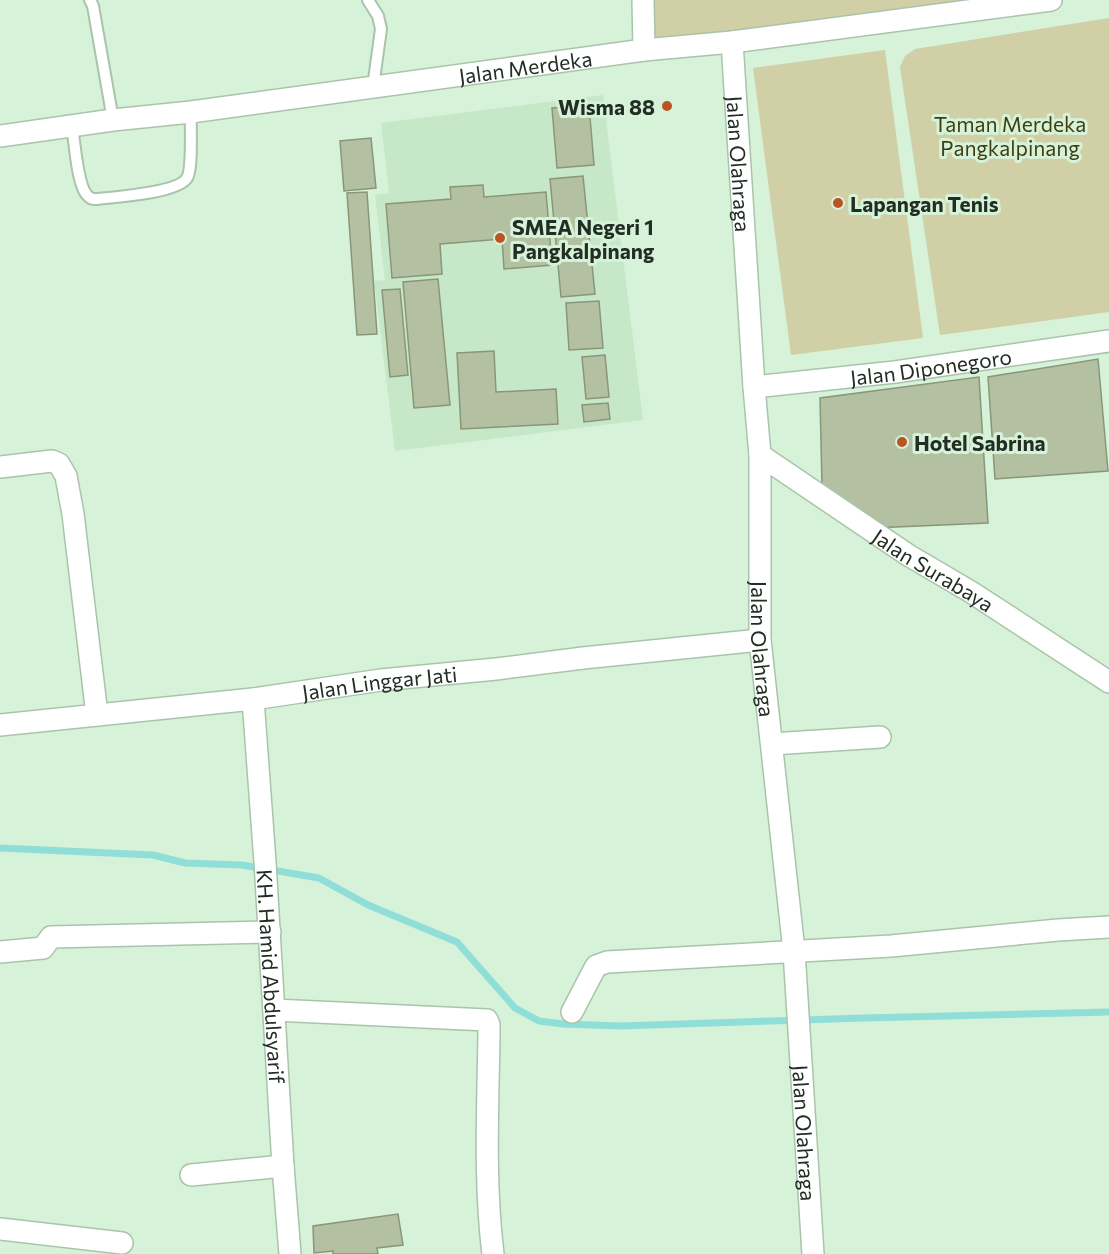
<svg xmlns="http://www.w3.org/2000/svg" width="1109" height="1254" font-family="Commissioner,sans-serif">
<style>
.built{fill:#c6e8c9}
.green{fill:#d0cfa5}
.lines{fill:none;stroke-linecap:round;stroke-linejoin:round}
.stream{stroke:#90ded8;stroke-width:7}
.building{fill:#b3c1a2;stroke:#899678;stroke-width:1.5}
.service-casing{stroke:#a9c4ab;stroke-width:14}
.minor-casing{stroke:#a9c4ab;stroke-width:24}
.service{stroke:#fff;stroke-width:10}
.minor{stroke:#fff;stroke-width:21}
.poi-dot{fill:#b95423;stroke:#d6f2d9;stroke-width:2}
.labels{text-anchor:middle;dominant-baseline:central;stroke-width:6;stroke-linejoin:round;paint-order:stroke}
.street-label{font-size:21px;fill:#222d23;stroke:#d6f2d9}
.poi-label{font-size:21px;font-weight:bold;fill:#222d23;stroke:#d6f2d9;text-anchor:start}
.park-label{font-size:21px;fill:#403e10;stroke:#d6f2d9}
</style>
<rect width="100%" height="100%" fill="#d6f2d9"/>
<path class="built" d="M603,95l40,325 -248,31 -21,-170 11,-1 -10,-85 14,-2 -8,-70z"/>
<path class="green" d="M651,0h348l-347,41z
M1109,18v294l-169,23 -40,-268 5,-11 10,-7z
M885,50l38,288 -132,17 -38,-287z"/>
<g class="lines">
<path class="stream" d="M0,848l153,7 32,8 57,2 77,13 49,27 89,37 58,66 24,13 24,3 57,2 244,-8 245,-6"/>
</g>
<path class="building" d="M589,105l5,60 -37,3 -5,-60z
M371,138l5,50 -32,3 -4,-50z
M583,176l12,118 -34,3 -11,-118z
M483,185l1,12 62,-5 6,73 -48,4 -2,-30 -62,5 2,30 -50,4 -6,-74 65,-5 -1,-12z
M367,192l10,142 -20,1 -10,-142z
M438,279l12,126 -36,3 -11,-126z
M400,289l8,86 -18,2 -8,-87z
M599,301l4,47 -34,2 -3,-47z
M494,351l2,41 60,-3 2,35 -97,5 -4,-76z
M605,355l4,42 -23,2 -4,-42z
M1098,359l10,112 -113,8 -7,-102z
M979,377l9,146 -115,5 -51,-43 -2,-87z
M608,403l2,16 -26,3 -2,-17z
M398,1214l5,31 -26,3 1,6h-45v-3l-19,2 -1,-27z"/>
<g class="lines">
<defs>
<path id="service" d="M90,0l3,6 20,114
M368,0l10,16 3,13 -8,58
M72,127c3,15 5,60 16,69 3,3 4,3 9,3 18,-2 81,-6 90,-21 6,-9 3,-53 4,-66"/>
<g id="minor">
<path d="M643,0l1,50"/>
<path id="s1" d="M732,42l22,345 6,68v185l34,311 19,303"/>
<path id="s2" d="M0,136l113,-16 78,-8 453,-62 88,-8 319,-42"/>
<path id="s3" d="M754,387l141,-15 214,-31"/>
<path id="s4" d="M760,455l148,100 63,37 138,90"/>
<path d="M0,467l52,-6 7,3 7,12 7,38 24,201"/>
<path id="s5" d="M253,699l12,163 18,304 7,88"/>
<path id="s6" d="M0,725l253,-26 128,-19 115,-11 87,-11 177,-18"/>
<path d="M772,744l108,-7"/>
<path d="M0,952l43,-4 8,-11 219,-5"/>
<path d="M274,1010l213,10 2,5v8c-1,74 -5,148 4,221"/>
<path d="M572,1012l24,-46 11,-4 284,-16 167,-16 51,-3"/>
<path d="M191,1175l92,-9"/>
<path d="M0,1229l122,14"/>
</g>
</defs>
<use href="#service" class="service-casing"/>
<use href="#minor" class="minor-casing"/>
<use href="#service" class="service"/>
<use href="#minor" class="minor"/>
</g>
<g class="poi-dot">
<circle cx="667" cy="106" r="6"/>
<circle cx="838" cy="203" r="6"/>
<circle cx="500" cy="238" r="6"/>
<circle cx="902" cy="442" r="6"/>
</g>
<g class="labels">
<g class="street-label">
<text stroke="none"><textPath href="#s2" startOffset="530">Jalan Merdeka</textPath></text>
<text stroke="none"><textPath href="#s1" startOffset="122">Jalan Olahraga</textPath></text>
<text stroke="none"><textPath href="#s3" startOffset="178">Jalan Diponegoro</textPath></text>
<text stroke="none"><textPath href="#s4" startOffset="208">Jalan Surabaya</textPath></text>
<text stroke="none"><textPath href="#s1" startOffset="608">Jalan Olahraga</textPath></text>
<text stroke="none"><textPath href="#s6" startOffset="382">Jalan Linggar Jati</textPath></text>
<text stroke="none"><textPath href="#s5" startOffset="278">KH. Hamid Abdulsyarif</textPath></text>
<text stroke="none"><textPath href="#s1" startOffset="1094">Jalan Olahraga</textPath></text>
</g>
<g class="poi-label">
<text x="655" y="106" text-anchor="end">Wisma 88</text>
<text x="850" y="203">Lapangan Tenis</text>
<text x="512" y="226">SMEA Negeri 1<tspan x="512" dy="24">Pangkalpinang</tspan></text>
<text x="914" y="442">Hotel Sabrina</text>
</g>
<g class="park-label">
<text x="1010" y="123">Taman Merdeka<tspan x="1010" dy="24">Pangkalpinang</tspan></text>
</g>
</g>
</svg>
